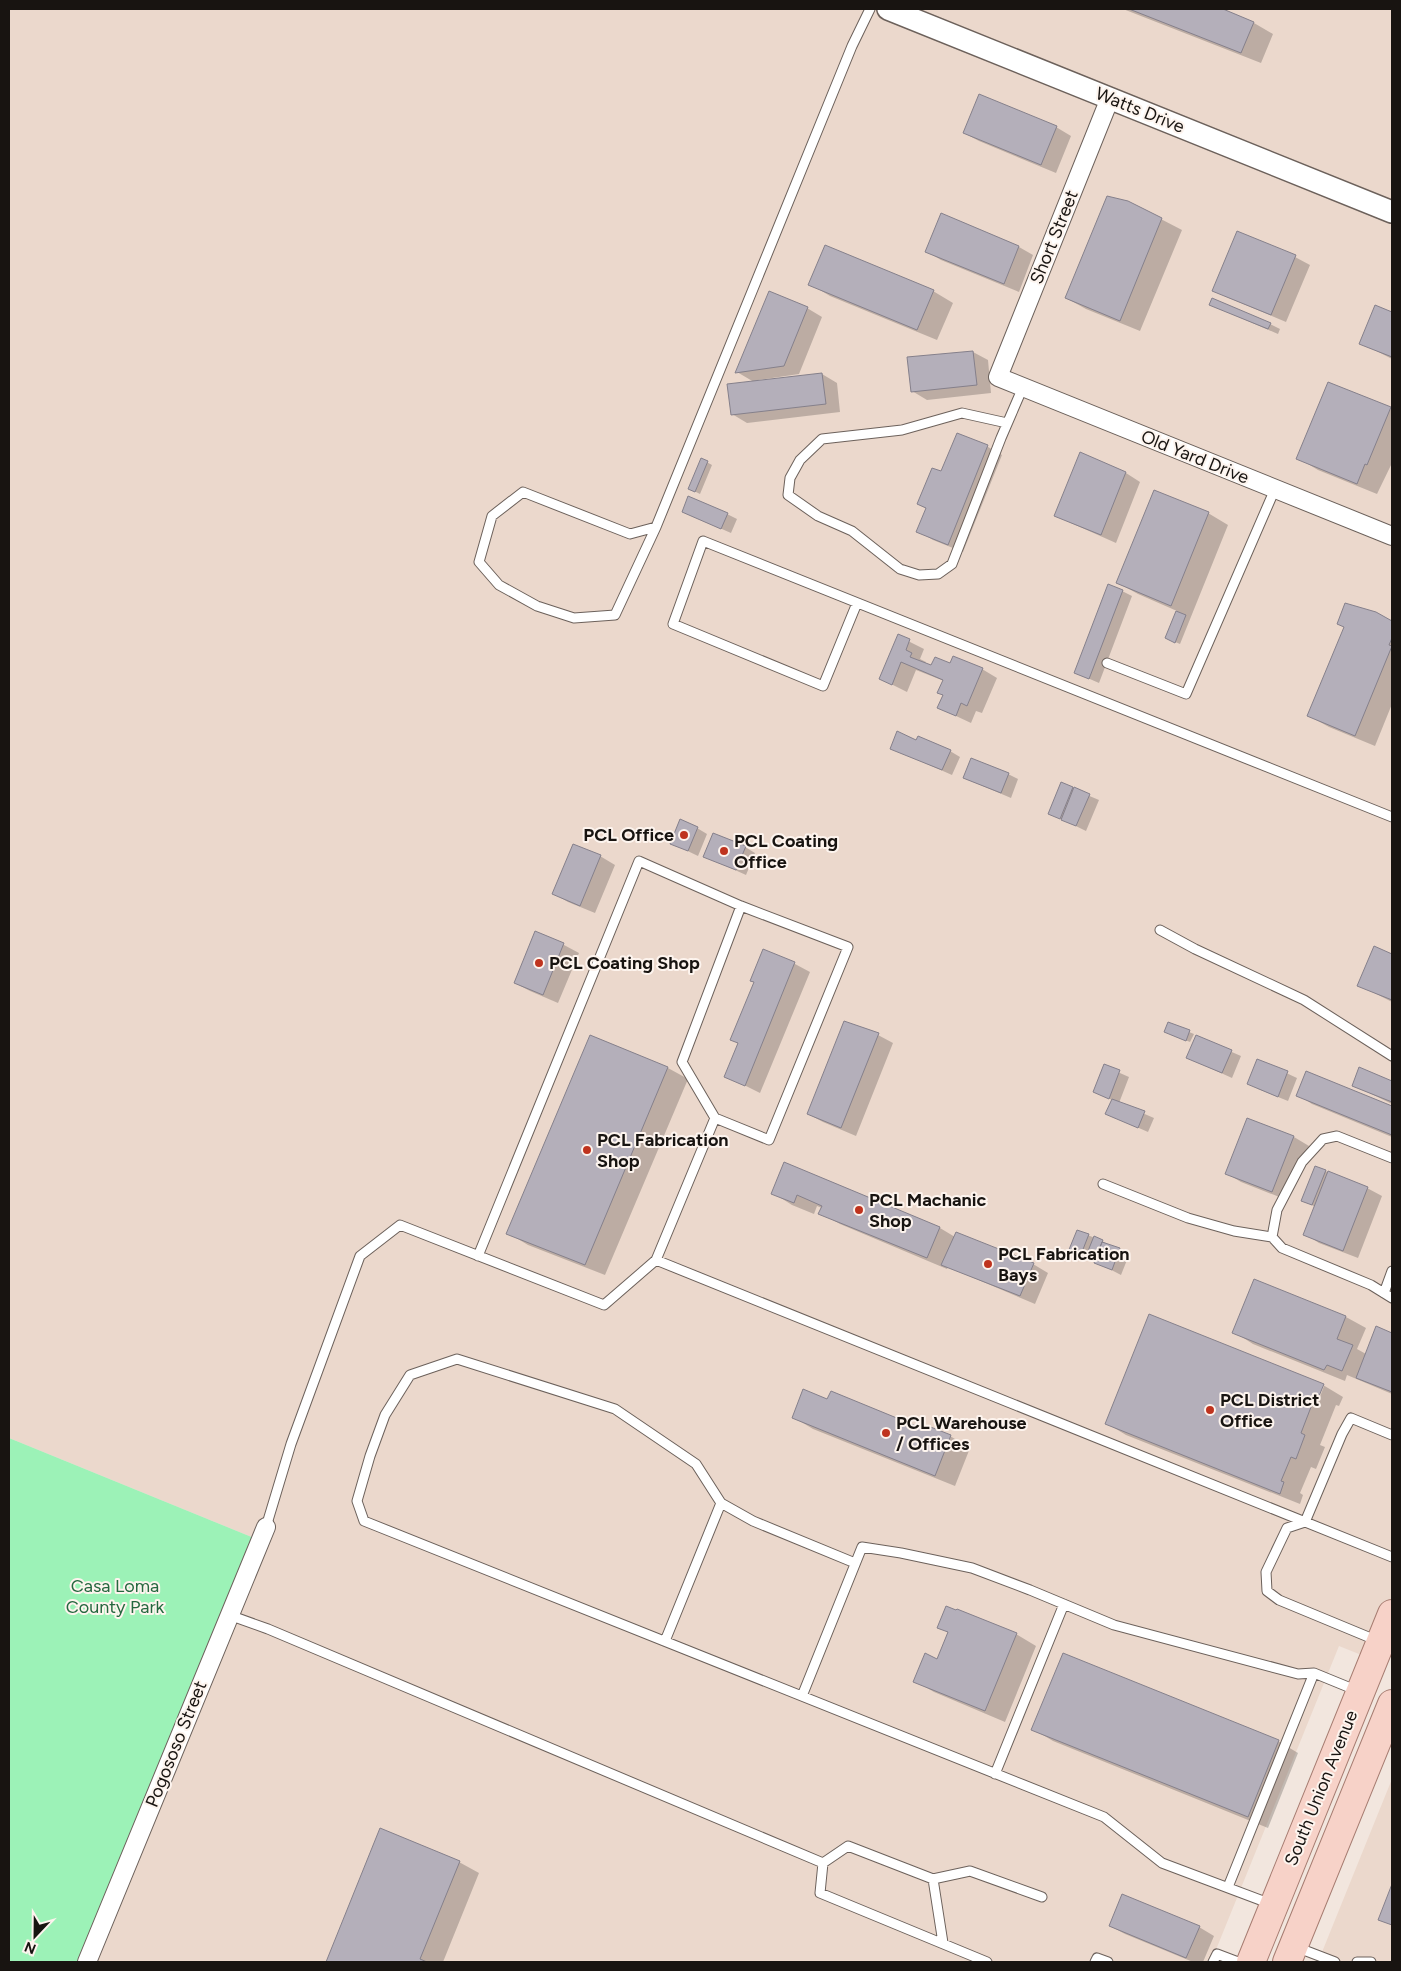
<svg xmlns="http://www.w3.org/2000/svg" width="1401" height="1971" font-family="Figtree,sans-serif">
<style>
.built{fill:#ebd8cc}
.green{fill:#9cf2b7}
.shadow{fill:#0003;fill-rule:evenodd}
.building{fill:#b4afba;stroke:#85808b}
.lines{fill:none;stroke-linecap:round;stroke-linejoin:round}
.service-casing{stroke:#6c615b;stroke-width:11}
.minor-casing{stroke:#6c615b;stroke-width:20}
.tertiary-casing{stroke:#6c615b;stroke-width:24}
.primary-casing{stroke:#a67c71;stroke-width:30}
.service{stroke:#fff;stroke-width:9}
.minor{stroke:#fff;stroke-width:18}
.tertiary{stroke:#fff;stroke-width:21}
.primary{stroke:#f7d2c8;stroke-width:28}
.poi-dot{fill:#bf331e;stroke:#fdf4ee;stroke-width:2}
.labels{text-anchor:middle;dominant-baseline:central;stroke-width:4;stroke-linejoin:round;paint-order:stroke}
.street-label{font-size:18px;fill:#181411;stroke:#fdf4ee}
.poi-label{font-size:18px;font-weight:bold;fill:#181411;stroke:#fdf4ee;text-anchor:start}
.park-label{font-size:18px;fill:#24673e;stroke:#fdf4ee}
</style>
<rect width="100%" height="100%" fill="#f2e6de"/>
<path class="built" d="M9,9h1383v1606l-18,45 -35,-14 -128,316h-1128l171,-424 -245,-100z
M1392,1779v183h-74z"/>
<path class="green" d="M9,1438l245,100 -171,424h-74z"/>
<path class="shadow" d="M1123,9h97l34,14 19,11 -12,29z
M1056,127l15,9 -15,37 -77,-32 -15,-8z
M1128,202l54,28 -42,101 -54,-22 -20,-11z
M942,215l77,32 14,8 -14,37 -78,-32 -15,-9z
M1295,257l15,8 -24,57 -57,-24 -15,-8z
M810,284l123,7 20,12 -16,37 -107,-44z
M1211,305l59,19 10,5 -2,5z
M1376,306l16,7v46l-31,-16z
M807,308l15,9 -23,57 -41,6 1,2 63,-8 15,9 3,29 -93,11 -15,-9 22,-32 -17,-10z
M973,352l15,8 3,33 -64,7 -15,-9z
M1390,409l2,1v53l-15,31 -59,-24 -20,-12z
M958,434l30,13 14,8 -39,97 -30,-12 -15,-9 9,-22 -9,-5 24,-31z
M1081,454l45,19 14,9 -24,61 -45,-20 -15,-8z
M701,459l11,6 -12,29 -6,-3z
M683,512l44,2 10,5 -6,14z
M1208,513l20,12 -48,119 -14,-6 11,-27 -39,-17 -20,-11z
M1122,591l10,5 -33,87 -23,-10z
M1379,615l13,7v82l-17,42 -46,-19 -20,-11z
M898,636l26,13 -4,10 6,3 -1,2 7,3 18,-2 32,4 15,9 -15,35 -6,-2 -5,12 -32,-15 5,-12 -5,-3 5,-12 -28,-11 -9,22 -26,-13z
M917,741l33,10 10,6 -8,18 -61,-27z
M1008,774l10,5 -7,19 -47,-20z
M1061,784l38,16 -13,31 -37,-18z
M697,828l10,6 -9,22 -27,-13z
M745,847l10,6 -9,22 -42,-19z
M600,856l15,9 -20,48 -27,-11 -15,-9z
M536,933l28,12 15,8 -21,50 -28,-12 -15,-8z
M1374,948l18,8v46l-33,-17z
M764,951l31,13 15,8 -50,121 -34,-17 13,-32 -8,-5 24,-57z
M1189,1032l5,2 -4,8 -20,-8z
M878,1035l15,8 -37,93 -33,-14 -15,-8z
M591,1036l77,32 20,11 -83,196 -77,-30 -20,-12z
M1197,1037l44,19 -9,22 -44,-20z
M1258,1060l39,18 -9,23 -30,-12z
M1104,1066l25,11 -10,26 35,15 -6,14 -41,-18 5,-14 -18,-9z
M1360,1069l32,13v22l-39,-19z
M1307,1072l85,36v29l-80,-33 -14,-9z
M1248,1119l46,18 15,9 -22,54 -46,-18 -15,-9z
M785,1164l155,64 15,9 78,27 15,9 -13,31 -87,-37 -1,2 -107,-45 -20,-11 2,-5 -5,-2 -3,8 -22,-9 -19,-12z
M1325,1171l42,17 15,8 -24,62 -39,-15 -14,-9 10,-27 -12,-7z
M1078,1231l24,10 27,14 -8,20 -25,-13 1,-3 -10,-5 -2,4 -11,-4z
M1255,1280l91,37 20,11 -9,21 9,5 11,-26 15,6v60l-45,-19 -2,6 -92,-37 -19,-12z
M1323,1385l20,12 -4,9 -3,-1 -16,40 5,2 -9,22 -5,-2 -11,26 3,2 -3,9 -174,-69 -20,-12zM1322,1386h2l-6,16 -2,-1z
M828,1401l99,31 23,4 20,12 -15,38 -142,-57 -20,-12z
M939,1627l77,7 20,12 -31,76 -71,-30 -19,-11 23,-21 11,-27z
M1033,1729l245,12 20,12 -30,75 -215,-87z
M381,1830l78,32 20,11 -36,89h-115z
M1110,1926l89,1 15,9 -11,26h-10l-68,-28z"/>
<path class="building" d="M1129,9h94l31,13 -13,31z
M979,94l78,32 -16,39 -78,-32z
M1107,196l21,5 34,17 -42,103 -55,-23z
M941,213l78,33 -15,38 -79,-32z
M1237,231l59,24 -25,60 -59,-24z
M825,245l109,45 -17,40 -109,-45z
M769,291l39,16 -24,59 -49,7z
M1212,298l59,25 -3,6 -59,-24z
M1375,305l17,7v45l-33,-13z
M973,351l4,34 -66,7 -4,-35z
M822,373l4,31 -95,11 -4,-31z
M1328,382l63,25 -24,58 -2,-1 -8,20 -61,-25z
M957,433l31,12 -40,100 -32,-13 10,-24 -9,-4 15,-36 9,3z
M1080,452l46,20 -25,63 -47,-19z
M701,458l7,3 -13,31 -7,-3z
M1154,490l55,22 -38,94 -55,-23z
M688,496l40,17 -7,16 -39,-17z
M1108,584l15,6 -34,89 -15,-6z
M1345,603l31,9 16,9v17l-3,7 3,1 -37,90 -48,-20 37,-89 -7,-3z
M1176,611l10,4 -11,28 -10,-5z
M898,634l12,5 -4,11 6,3 -2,4 21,8 4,-8 15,6 3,-7 30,12 -16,38 -6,-3 -5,13 -19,-8 6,-13 -6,-2 6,-13 -42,-18 -9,23 -13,-6z
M897,731l19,9 2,-4 33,14 -9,20 -52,-21z
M971,758l38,15 -8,20 -38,-15z
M1061,782l12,5 -13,32 -12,-5z
M1074,787l16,7 -14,32 -15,-6z
M680,819l18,8 -10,24 -18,-7z
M713,833l33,13 -10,24 -33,-13z
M573,844l28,11 -21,51 -28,-12z
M535,931l29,12 -21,52 -29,-12z
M1374,946l18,8v46l-35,-14z
M763,949l32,13 -50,124 -21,-9 14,-34 -8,-3 24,-58 -4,-1z
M844,1021l35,12 -38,95 -34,-14z
M1168,1022l22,8 -4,11 -22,-9z
M590,1035l78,32 -83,198 -79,-31z
M1196,1035l36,15 -10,23 -36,-15z
M1257,1059l31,12 -10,26 -31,-13z
M1104,1064l16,6 -11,29 -16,-7z
M1359,1067l33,14v21l-40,-16z
M1306,1071l86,35v29l-96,-39z
M1112,1099l33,12 -7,17 -33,-14z
M1247,1118l47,18 -22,56 -47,-18z
M784,1162l156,65 -13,31 -109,-44 4,-8 -25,-11 -3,8 -23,-9z
M1315,1166l11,4 -14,35 -11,-4z
M1328,1171l40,16 -25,64 -40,-16z
M1077,1230l12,4 -9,23 -12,-5z
M956,1232l78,31 -14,33 -79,-31z
M1094,1236l9,4 -8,19 -9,-3z
M1102,1242l18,6 -8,22 -18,-7z
M1254,1279l92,37 -9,23 16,6 -11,26 -15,-6 -3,5 -92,-37z
M1149,1314l175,70 -5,12 -3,-2 -15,39 4,2 -9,24 -5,-2 -10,24 3,1 -4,12 -175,-70z
M1376,1326l16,7v59l-36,-14z
M803,1389l24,10 4,-8 95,39 2,-4 23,9 -16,41 -143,-58z
M946,1606l10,4 1,-1 60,24 -32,78 -72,-29 12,-29 12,6 11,-27 -11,-4z
M1063,1653l216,87 -31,77 -217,-87z
M380,1828l80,33 -40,98 7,3h-101z
M1392,1884v41l-14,-5z
M1122,1894l78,32 -14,32 -77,-32z"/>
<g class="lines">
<defs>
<path id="service" d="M1007,423l-45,-10 -60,17 -80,9 -22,21 -10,18 -2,17 30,21 34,15 48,38 19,6 19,-1 14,-10 49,-126 22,-51
M656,527l-26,7 -107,-42 -31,24 -13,46 20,23 38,21 37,12 41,-3 41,-88 196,-481 18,-37
M857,603l-34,83 -150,-62 30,-83 689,276
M1107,663l79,31 89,-205
M1160,930l35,19 109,51 88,56
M1392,1158l-55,-22 -14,3 -21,23 -25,48 -5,27 10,11 89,37 21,13
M1103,1184l85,34 46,13 38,6
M478,1256l161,-395 102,45 107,41 -79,193 -54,-22 -33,-56 59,-156
M656,1260l736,297
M1384,1293l8,-22
M266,1527l25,-83 69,-188 40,-31 204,80 52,-45 59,-142
M855,1563l-102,-42 -32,-18 -25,-39 -81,-55 -158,-50 -47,16 -25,40 -15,41 -13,45 7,20 740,296 58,46 109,41
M229,1615l39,14 555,234 -3,30 167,69
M665,1641l56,-138
M1378,1641l-99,-41 -12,-9 -1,-19 21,-44 18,-6 37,-88 9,-16 41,17
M802,1696l60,-149 39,6 71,15 58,22 84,35 184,49 16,-1 44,18
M995,1774l69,-170
M823,1863l25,-17 85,33 10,64
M933,1879l37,-8 72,26
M1228,1887l86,-214
M1296,1947l39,15
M1095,1962l2,-4 11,4
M1213,1962l4,-8 21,8
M1357,1962h14"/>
<path id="minor" d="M1110,98l-112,279 394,159
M87,1962l179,-435"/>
<path id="tertiary" d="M888,9l504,203"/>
<path id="primary" d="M1251,1962l141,-348
M1287,1962l105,-258"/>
</defs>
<use href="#service" class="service-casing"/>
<use href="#minor" class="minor-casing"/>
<use href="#tertiary" class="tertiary-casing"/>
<use href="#primary" class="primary-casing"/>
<use href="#service" class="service"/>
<use href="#minor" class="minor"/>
<use href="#tertiary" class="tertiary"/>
<use href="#primary" class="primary"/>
</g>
<g class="poi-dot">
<circle cx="684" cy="835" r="5"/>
<circle cx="724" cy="851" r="5"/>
<circle cx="539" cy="963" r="5"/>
<circle cx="587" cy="1150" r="5"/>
<circle cx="859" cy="1210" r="5"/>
<circle cx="988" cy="1264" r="5"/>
<circle cx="1210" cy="1410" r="5"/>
<circle cx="886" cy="1433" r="5"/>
</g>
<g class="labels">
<g class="street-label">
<text transform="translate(1140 110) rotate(22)">Watts Drive</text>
<text transform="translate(1054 237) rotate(-68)">Short Street</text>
<text transform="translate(1195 457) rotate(22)">Old Yard Drive</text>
<text transform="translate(176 1744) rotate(-68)">Pogososo Street</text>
<text transform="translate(1321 1788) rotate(-68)">South Union Avenue</text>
</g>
<g class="poi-label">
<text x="674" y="835" text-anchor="end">PCL Office</text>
<text x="734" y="841">PCL Coating<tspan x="734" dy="21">Office</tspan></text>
<text x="549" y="963">PCL Coating Shop</text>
<text x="597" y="1140">PCL Fabrication<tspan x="597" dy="21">Shop</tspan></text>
<text x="869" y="1200">PCL Machanic<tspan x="869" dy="21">Shop</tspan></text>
<text x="998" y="1254">PCL Fabrication<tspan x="998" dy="21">Bays</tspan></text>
<text x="1220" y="1400">PCL District<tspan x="1220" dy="21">Office</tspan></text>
<text x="896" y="1423">PCL Warehouse<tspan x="896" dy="21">/ Offices</tspan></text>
</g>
<g class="park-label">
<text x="115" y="1586">Casa Loma<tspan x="115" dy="21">County Park</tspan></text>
</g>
</g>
<rect width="1401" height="1971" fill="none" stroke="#181411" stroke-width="20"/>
<g transform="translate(35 1936) rotate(202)" stroke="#fdf4ee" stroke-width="4" paint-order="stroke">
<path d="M0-4L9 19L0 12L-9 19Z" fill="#181411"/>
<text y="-8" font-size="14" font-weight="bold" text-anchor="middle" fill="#181411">N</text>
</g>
</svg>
